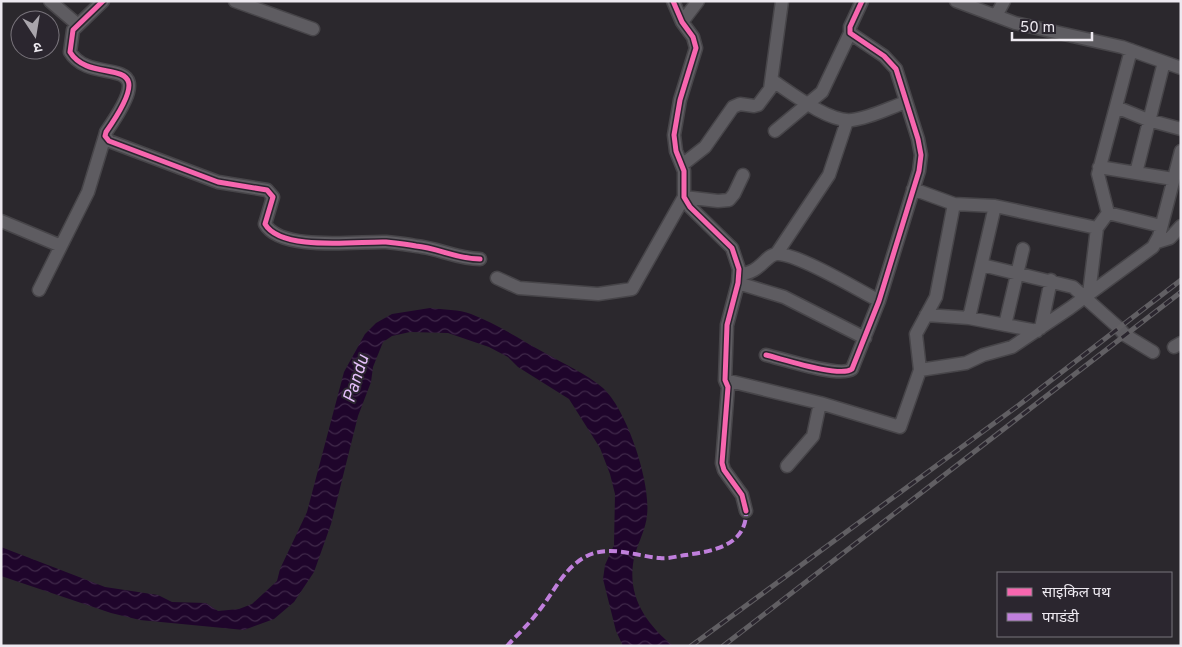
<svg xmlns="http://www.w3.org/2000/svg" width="1182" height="647" font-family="Overpass,'Noto Sans Devanagari',sans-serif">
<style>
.water{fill:url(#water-waves)}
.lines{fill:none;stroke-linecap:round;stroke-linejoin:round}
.minor-casing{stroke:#474549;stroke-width:15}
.minor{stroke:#5e5c61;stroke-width:12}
.rail-casing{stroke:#615f63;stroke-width:5}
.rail{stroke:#2b262f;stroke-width:3;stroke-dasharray:9;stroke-linecap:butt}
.quiet{stroke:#c07fdc;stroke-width:4;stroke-dasharray:8 4;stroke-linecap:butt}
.cycleway-casing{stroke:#2b262f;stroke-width:8}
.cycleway{stroke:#f766af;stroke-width:5}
.labels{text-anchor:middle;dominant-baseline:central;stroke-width:4;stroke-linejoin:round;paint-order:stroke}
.water-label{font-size:18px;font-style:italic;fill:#e4bff9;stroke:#2b262f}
</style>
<defs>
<pattern id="water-waves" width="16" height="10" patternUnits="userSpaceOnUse" patternTransform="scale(1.25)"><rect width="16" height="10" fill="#1f052b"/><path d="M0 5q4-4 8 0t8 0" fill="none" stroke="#40294a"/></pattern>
</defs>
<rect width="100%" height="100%" fill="#2b282d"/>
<path class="water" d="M430,308c13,2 29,1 41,6 26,10 50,26 74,39 19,11 42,21 58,35 24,22 48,95 44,127 -1,13 -8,26 -12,39 -10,39 9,68 38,92h-50l-7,-15 -13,-52 2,-14 9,-20 1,-51 -5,-20 -10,-26 -31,-49 -51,-32 -10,-10 -19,-10 -41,-14 -38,-1 -18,4 -9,6 -10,25 -2,15 -13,34 -27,108 -17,48 -20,30 -20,17 -30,11 -104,-10 -29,-7 -110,-37v-29l104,40 53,8 14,7 34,1 12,8 21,-2 13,-5 25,-23 3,-12 27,-57 37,-140 21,-38 11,-11 16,-9z"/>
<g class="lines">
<defs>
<path id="minor" d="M50,1l28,24
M103,1l-30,29 -3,22c22,37 96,-6 36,80l-1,4 4,5 109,41 49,8 6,7 -8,27c16,28 93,17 121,18 10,1 20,2 30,4 22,2 41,13 64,13
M235,1l78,28
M673,1l9,21 11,15 3,11 -16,52 -6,35 2,16 8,20v26l6,10 42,41 7,21 -1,14 -11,42 -2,55 3,7 -6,76 2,7 18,25 4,16
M956,1l59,22 107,24 59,21
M996,16l8,-15
M682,22l16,-21
M773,81c18,12 57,42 79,39 18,-2 37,-12 54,-18
M1116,107l32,13 33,9
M775,131l47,-39 28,-59
M682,165l23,-18 28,-40 7,-3 14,2 4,-1 12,-16 12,-88
M1099,167l74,12
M1136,173l28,-111
M913,189l41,15 41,2 102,22
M1108,213l53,13
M1,221l60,25
M1157,242l13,-4 11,-12
M777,253l52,-78 18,-54
M982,265l91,22 46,41 6,7 28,17
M739,274c22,0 27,-21 39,-20 20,0 81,36 101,47
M497,278l22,10 79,6 34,-5 52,-92 34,4 11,-1 5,-6 9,-19
M738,283l46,14 81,41
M39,290l49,-98 17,-56
M1089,294l8,-66 11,-15 -10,-39 33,-124
M926,315l43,3 68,13
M969,318l26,-112
M1005,325l18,-76
M1041,328l10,-48
M1174,347l7,-4
M766,355c17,4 74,23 86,14l27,-68 40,-130 2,-16 -3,-16 -22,-70 -12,-13 -34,-23v-6l12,-26
M920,370l46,-7 17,-8 29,-8 58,-39 83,-61 6,-11 22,-85
M725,380l95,23 80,24 20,-57 -4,-36 20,-37 18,-93
M787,466l26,-30 7,-33"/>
</defs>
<use href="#minor" class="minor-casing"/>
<use href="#minor" class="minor"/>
<defs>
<path id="rail" d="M691,646l328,-241 162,-125
M723,646l458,-354"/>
</defs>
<use href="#rail" class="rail-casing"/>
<use href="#rail" class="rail"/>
<path class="quiet" d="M507,646c10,-11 22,-22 31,-34 15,-18 25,-43 47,-55 23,-13 50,-1 75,1 8,1 18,-2 26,-3 28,-4 61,-10 60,-44"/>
<defs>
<path id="cycleway" d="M103,1l-30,29 -3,22c22,37 96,-6 36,80l-1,4 4,5 109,41 49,8 6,7 -8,27c16,28 93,17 121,18 10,1 20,2 30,4 22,2 41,13 64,13
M673,1l9,21 11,15 3,11 -16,52 -6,35 2,16 8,20v26l6,10 42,41 7,21 -1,14 -11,42 -2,55 3,7 -6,76 2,7 18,25 4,16
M766,355c17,4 74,23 86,14l27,-68 40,-130 2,-16 -3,-16 -22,-70 -12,-13 -34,-23v-6l12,-26"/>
</defs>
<use href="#cycleway" class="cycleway-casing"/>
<use href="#cycleway" class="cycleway"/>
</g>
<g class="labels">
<g class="water-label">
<text transform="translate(357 379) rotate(-72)">Pandu</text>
</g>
</g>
<rect width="1182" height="647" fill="none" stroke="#ede9f0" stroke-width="5"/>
<rect x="997" y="572" width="175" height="65" fill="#2b262f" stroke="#79747c"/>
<rect x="1007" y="588" width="25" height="8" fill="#f766af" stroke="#79747c"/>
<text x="1042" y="597" font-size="15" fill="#ede9f0">साइकिल पथ</text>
<rect x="1007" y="613" width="25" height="8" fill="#c07fdc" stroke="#79747c"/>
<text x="1042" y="622" font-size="15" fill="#ede9f0">पगडंडी</text>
<g transform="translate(35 35) rotate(168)"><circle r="24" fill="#2b262f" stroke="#79747c"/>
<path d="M0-4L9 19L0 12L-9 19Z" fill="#a9a5ac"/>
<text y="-8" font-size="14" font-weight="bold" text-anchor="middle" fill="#ede9f0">उ</text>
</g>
<path d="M1012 32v8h80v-8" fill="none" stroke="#ede9f0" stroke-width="2.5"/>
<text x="1020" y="32" font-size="15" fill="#ede9f0" stroke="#2b262f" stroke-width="4" paint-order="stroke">50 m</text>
</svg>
